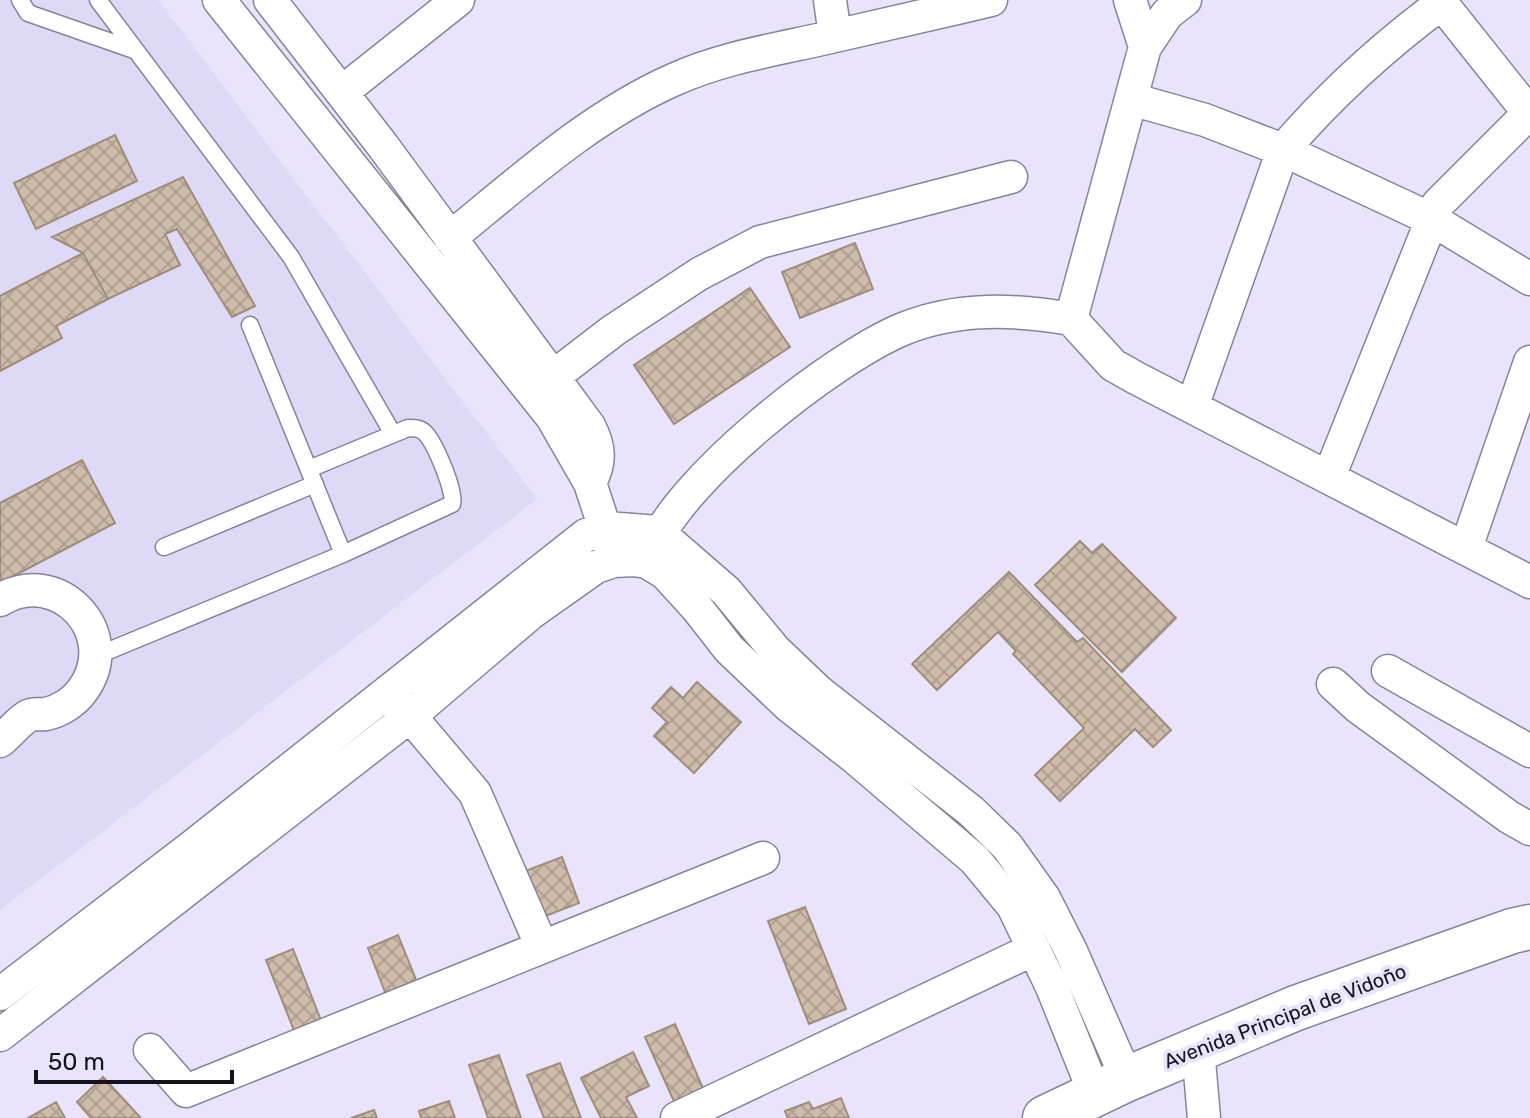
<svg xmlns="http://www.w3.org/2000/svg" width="1530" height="1118" font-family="Rubik,sans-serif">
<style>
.built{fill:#dfd9f8}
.building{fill:url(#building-cross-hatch);stroke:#9e8d7b;stroke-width:2}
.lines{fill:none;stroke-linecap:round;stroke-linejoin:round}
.lane-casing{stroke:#878398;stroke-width:19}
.street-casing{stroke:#878398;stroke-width:35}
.secondary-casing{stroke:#878398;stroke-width:47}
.lane{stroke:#fff;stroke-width:16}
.street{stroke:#fff;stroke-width:32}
.secondary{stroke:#fff;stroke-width:44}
.labels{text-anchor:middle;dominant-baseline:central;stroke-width:8;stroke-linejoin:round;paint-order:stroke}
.street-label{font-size:20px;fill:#14121a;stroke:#e9e4fc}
</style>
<defs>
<pattern id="building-cross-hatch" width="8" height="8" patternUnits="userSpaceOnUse" patternTransform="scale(2)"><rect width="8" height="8" fill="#cebba9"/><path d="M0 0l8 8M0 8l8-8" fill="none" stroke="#b0a091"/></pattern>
</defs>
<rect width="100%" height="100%" fill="#e9e4fc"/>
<path class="built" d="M0,0h158l379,499 -537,411z"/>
<path class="building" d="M115,135l22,46 -101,48 -22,-46z
M183,177l72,129 -23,11 -55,-88 -12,5 15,31 -72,34 -25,-46 -31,-16z
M855,243l18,46 -73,29 -18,-46z
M83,253l25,46 -52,27 6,12 -62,33v-75z
M750,288l40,59 -116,77 -40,-59z
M82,460l33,63 -115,60v-80z
M1080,541l12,12 10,-9 74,74 -54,54 -87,-87z
M1009,572l68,70 6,-4 88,92 -18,17 -18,-18 -75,72 -25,-26 49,-47 -71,-74 3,-3 -18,-19 -61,58 -25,-26z
M697,682l44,40 -47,51 -40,-37 13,-14 -15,-14 19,-21 12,11z
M562,857l17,46 -36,14 -18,-46z
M805,907l41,102 -37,15 -41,-103z
M398,935l23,57 -31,13 -22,-57z
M293,949l29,74 -27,10 -29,-73z
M675,1024l30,69 -29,13 -31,-69z
M633,1052l16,34 -23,11 11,21h-36l-20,-40z
M499,1055l22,63h-33l-19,-53z
M560,1063l21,55h-37l-17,-43z
M103,1077l37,40 -1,1h-48l-14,-16z
M841,1098l8,20h-61l-3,-7 24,-9 4,7z
M449,1101l6,17h-34l-2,-7z
M56,1102l9,16h-37z
M374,1110l3,8h-26z"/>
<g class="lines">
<defs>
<path id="lane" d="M20,0l8,13 106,37
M98,0l193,257 102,177
M309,469l99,-41c7,0 13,0 18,6 9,10 30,58 26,70l-109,50
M164,547l151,-63
M96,656l247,-102 -93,-229"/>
<path id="street" d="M219,0l333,417 38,66 21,64
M270,0l113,146 206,280c11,21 12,36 1,57
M830,0l5,36
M1145,47l22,-33 18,-14
M342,92l116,-92
M1131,99l74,21 78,30 148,69 99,60
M450,238c70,-57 140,-121 223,-158 44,-20 93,-29 140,-39 60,-14 119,-27 178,-41
M1071,319l74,-272 -15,-47
M554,376l60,-46 85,-56 61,-32 251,-65
M1192,407l91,-257c47,-55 101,-104 159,-147
M1329,477l109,-273 91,-91 -90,-113
M1466,548l64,-186
M651,552c27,-72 180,-193 252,-223 54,-22 112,-20 168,-10l42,46 23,13 394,204
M0,600c59,-36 124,35 82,91 -8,11 -22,20 -36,23 -6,1 -13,-1 -18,2 -10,6 -19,18 -28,25
M1388,671l142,80
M1333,684l25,23 151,110 21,12
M395,703l15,13 65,77 67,154
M0,994l193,-148 393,-311 21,-7 51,4 68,59 49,59 43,41 153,120 36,35 37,52 27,53 56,128
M0,1035l410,-319 121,-103 65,-46 18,-6 19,-1 14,2 18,11 32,35 32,41 60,57 65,51 121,103 38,46 39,81 43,107
M1198,1049l6,69
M150,1050l36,41 577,-233
M677,1118l357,-169"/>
<path id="secondary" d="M1045,1118l82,-39 169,-71 216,-77 18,-4"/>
</defs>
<use href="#lane" class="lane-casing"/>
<use href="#street" class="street-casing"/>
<use href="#secondary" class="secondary-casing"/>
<use href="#lane" class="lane"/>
<use href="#street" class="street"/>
<use href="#secondary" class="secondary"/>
</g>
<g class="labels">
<g class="street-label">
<text transform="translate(1285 1016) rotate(-21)">Avenida Principal de Vidoño</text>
</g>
</g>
<path d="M36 1070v12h196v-12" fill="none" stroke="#14121a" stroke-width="4"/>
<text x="48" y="1070" font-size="24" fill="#14121a" stroke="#e9e4fc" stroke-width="6" paint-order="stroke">50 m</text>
</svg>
